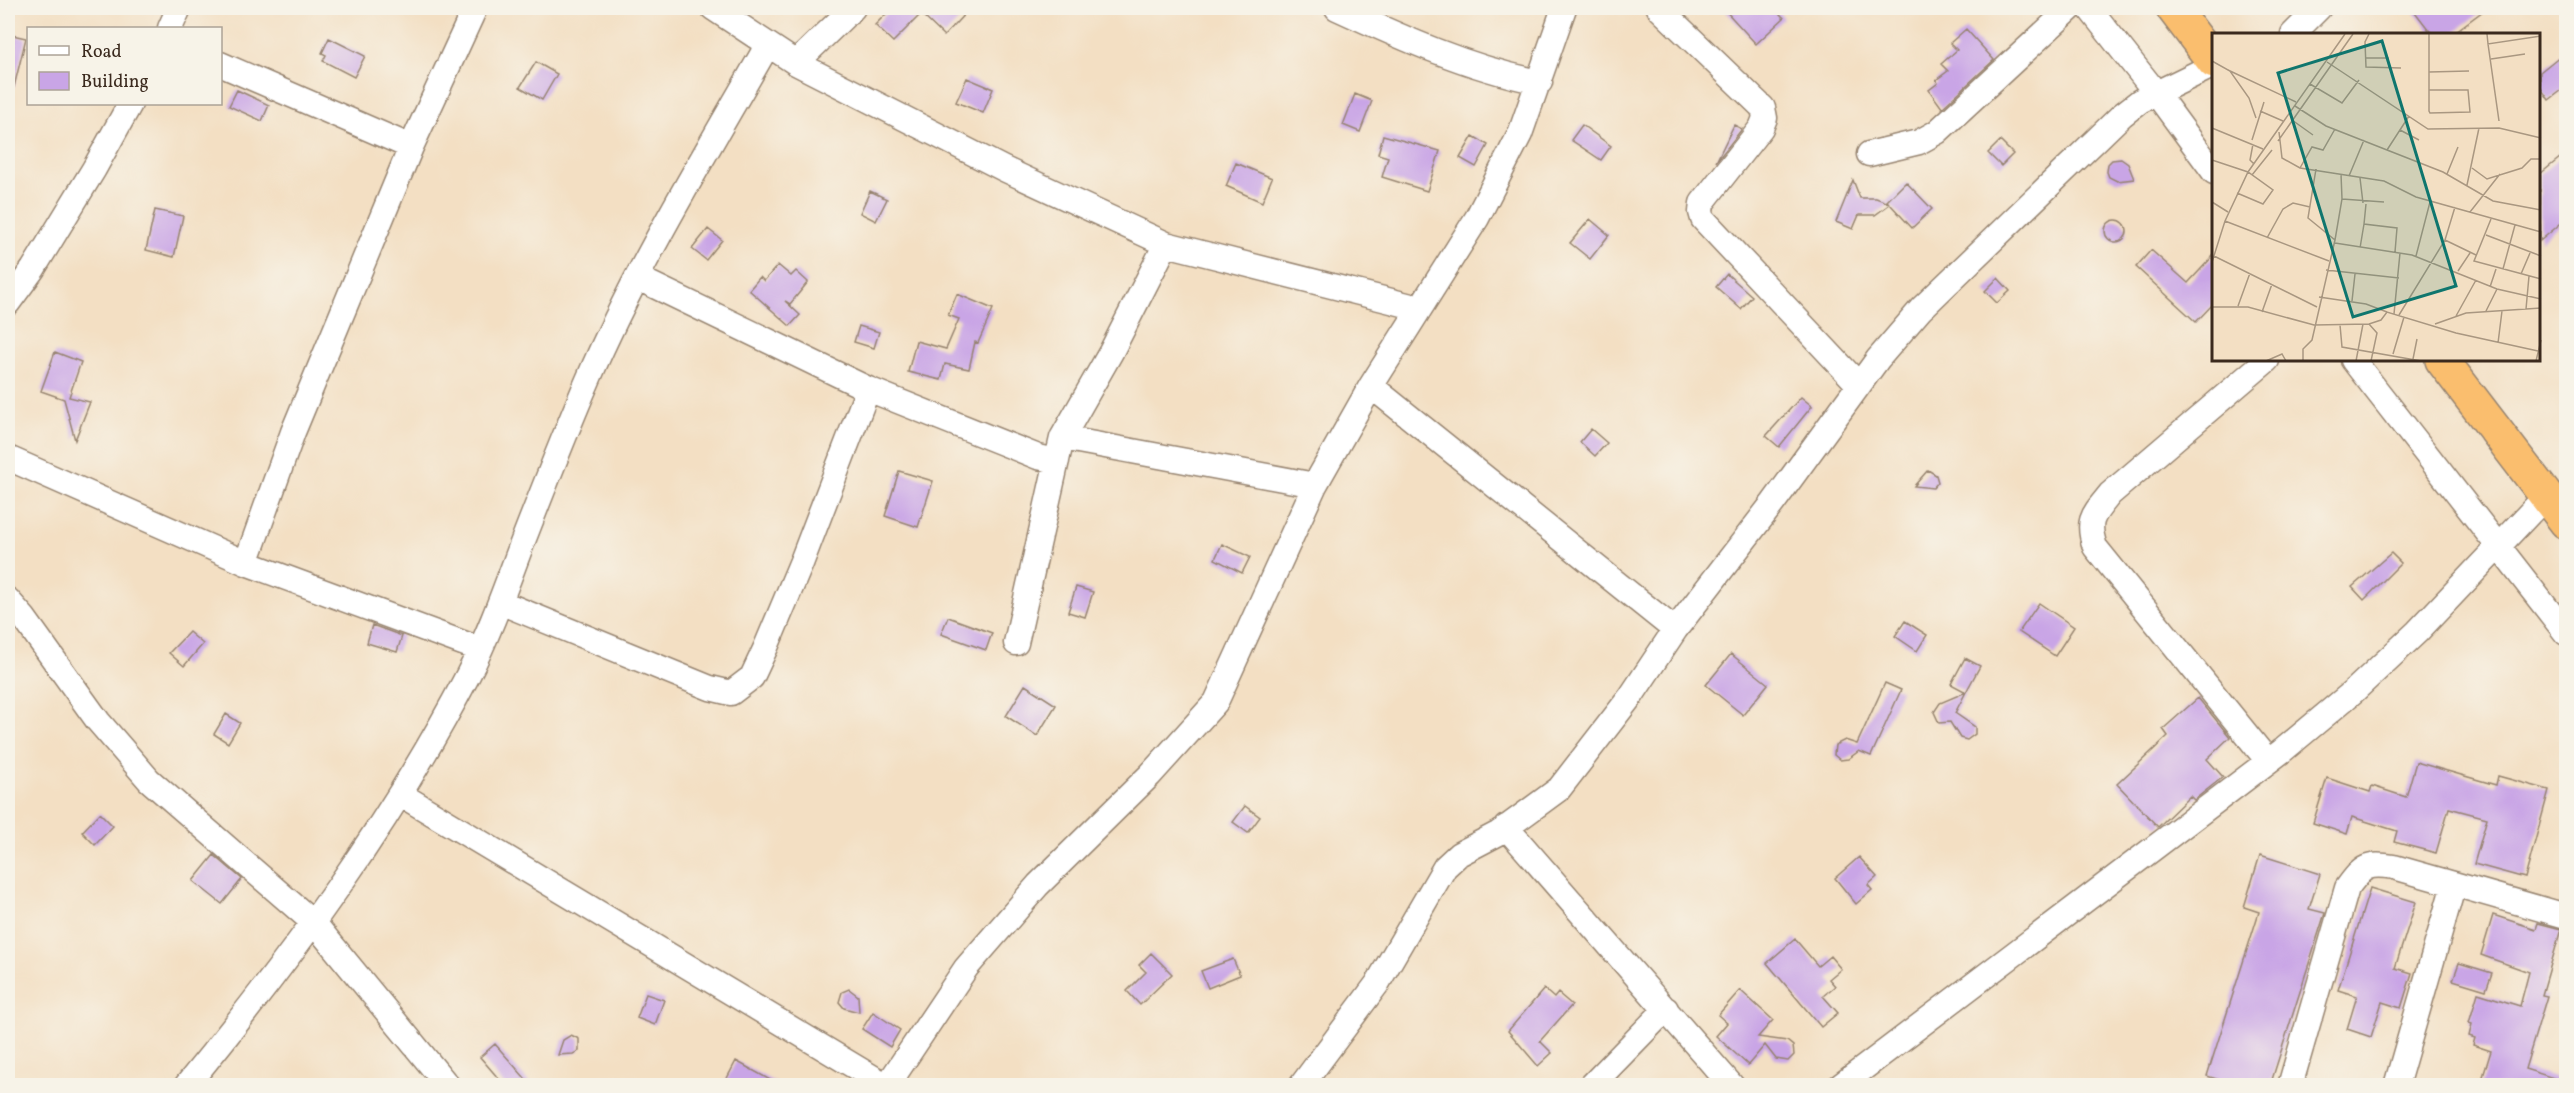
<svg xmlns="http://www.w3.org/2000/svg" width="2574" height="1093" font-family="Vollkorn,serif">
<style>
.building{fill:#c9a5e6}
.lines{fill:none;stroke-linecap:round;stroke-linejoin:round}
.minor-casing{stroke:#978470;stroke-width:27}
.highway-casing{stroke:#978470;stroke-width:36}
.minor{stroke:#fff;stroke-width:24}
.highway{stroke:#fabe6e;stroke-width:33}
.inset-road{fill:none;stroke:#a99781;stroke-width:1.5}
.view{fill:#0f766e;fill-opacity:0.15;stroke:#0f766e;stroke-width:3}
.inset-edge{fill:none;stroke:#3b2a1e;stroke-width:3}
</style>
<rect width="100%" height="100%" fill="#f7f3e8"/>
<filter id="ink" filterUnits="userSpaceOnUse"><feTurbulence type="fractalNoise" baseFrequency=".0167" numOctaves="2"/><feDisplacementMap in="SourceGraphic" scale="12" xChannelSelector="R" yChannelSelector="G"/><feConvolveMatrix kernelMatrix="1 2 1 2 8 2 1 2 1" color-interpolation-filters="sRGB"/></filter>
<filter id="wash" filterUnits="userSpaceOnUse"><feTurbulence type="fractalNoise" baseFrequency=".008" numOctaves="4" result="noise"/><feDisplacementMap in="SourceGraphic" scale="24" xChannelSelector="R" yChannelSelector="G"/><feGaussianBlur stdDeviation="1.35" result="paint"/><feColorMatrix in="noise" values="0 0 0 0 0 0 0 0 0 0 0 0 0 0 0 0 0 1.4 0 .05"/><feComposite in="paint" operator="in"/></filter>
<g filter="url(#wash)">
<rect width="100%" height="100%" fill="#f3dfc3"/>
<g id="blocks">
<path class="building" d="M892,8h78l-26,28 -23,-22 -28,28 -18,-17z
M1723,8h51l10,10 -28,26z
M2412,8h75l-35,26h-20z
M1966,29l28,31 -52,48 -13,-18 9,-7 -2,-3 12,-9 -7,-7 16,-14 -7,-7z
M8,34l18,4 -12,49 -6,-1z
M329,38l36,18 -11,21 -31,-16 3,-6 -4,-2z
M2566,51v36l-17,13 -9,-13v-15z
M536,62l21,12 -15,26 -22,-13z
M967,78l26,11 -10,24 -27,-11z
M237,90l32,15 -7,16 -33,-15z
M1355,94l17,7 -12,31 -17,-7z
M1582,125l29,21 -10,14 -30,-20z
M1734,125l8,4 -26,33z
M1383,135l57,16 -13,40 -45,-14 6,-20 -10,-3z
M1473,136l15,9 -12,22 -16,-9z
M2000,141l13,13 -12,12 -13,-13z
M2566,153v66l-26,22v-67z
M2121,159l7,5 6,15 -17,2 -8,-4 -2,-5 1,-8 4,-4z
M1236,163l36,15 -10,24 -36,-16z
M1853,180l7,18h16l13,5 -2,-2 19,-19 26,27 -20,19 -22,-24 -15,11h-16l-6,14 -17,-7z
M870,191l17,8 -11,22 -16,-8z
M155,210l28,6 -9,41 -28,-7z
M1590,219l19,16 -19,24 -20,-16z
M2105 231a11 11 0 1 1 22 0a11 11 0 1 1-22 0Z
M708,229l14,11 -16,20 -14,-11z
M2151,250l37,33 26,-28v48l-18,19 -60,-55z
M778,265l13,11 5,-5 12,11 -18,22 -5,-3 15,14 -10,11 -41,-36 11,-13 4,4z
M1727,274l25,22 -11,13 -25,-22z
M1998,278l12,13 -13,12 -12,-12z
M957,294l36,15 -15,34 -3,-1 -6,27 -24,-5 -4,16 -33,-8 8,-31 30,8 13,-30 -11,-4z
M859,326l20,6 -5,16 -20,-6z
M55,352l26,10 -12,35 21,5 -15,38 -11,-41 -23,-8z
M1801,397l11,9 -33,41 -13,-11z
M1591,429l16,14 -12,13 -15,-14z
M1928,470l8,5 2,7 -5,6 -19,-2z
M899,471l34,10 -15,46 -33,-11z
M1222,544l28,13 -8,16 -27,-14z
M2391,553l10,10 -37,37 -12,-13z
M1076,587l17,5 -8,25 -17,-5z
M2039,603l35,24 -19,29 -36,-24z
M948,617l44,16 -6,17 -45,-16z
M1905,621l22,14 -10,16 -22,-15z
M372,625l30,11 -5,16 -30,-9z
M189,632l14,12 -19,22 -15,-13z
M1731,654l37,30 -25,31 -37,-30z
M1965,658l15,8 -14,26 -15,-8z
M1885,683l16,7 -30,66 -12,-5 -11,8 -8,1 -6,-5 1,-10 10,-5 12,4z
M1025,685l31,20 -19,31 -31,-20z
M1966,692l-11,21 20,14v7l-8,6 -7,-2 -10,-16 -11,1 -5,-11 6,-9z
M2198,698l32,39 -23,22 16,18 -29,23 -4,-4 -32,31 -41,-43 51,-48 -5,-7z
M226,714l14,9 -12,20 -14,-9z
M2416,762l80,23 2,-9 51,14 -24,88 -51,-14 13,-46 -38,-10 -13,45 -42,-11 3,-11 -45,-14 -5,17 -34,-11 14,-45 43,14 2,-6 34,11z
M1245,806l15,11 -12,16 -15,-11z
M100,813l13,13 -18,19 -13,-13z
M214,855l28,24 -20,25 -29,-23z
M2260,855l60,19 -11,35 16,4 -55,173h-32l-31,-10 52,-164 -15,-5z
M1859,857l18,20 -9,8 4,5 -16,14 -21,-26z
M2370,888l46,14 -21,66 17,5 -11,35 -19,-6 -11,35 -24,-8 10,-33 -19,-6z
M2493,915l43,14 2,-6 23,6 -19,66 5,1 -22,73 38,12 -1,5h-82l11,-35 -18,-6 2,-7 -6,-2 3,-12 -3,-1 9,-30 42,13 9,-34 -48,-17z
M1795,939l23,27 12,-10 11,13 -12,10 6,7 -12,10 15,17 -17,14 -54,-64z
M1151,953l21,21 -32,31 -13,-14 19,-19 -7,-7z
M1233,959l7,16 -32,13 -7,-17z
M2459,963l33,10 -6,17 -33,-10z
M849,989l9,7 1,16 -15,-4 -5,-6 3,-10z
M1544,989l10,9 4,-5 14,12 -32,36 12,12 -14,13 -30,-35z
M1740,990l33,30 -15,17 29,4 6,5 1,9 -6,6 -12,-2 -11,-14 -17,20 -32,-29 11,-13 -9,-8z
M646,994l18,6 -9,25 -18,-7z
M873,1012l27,18 -10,17 -28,-18z
M571,1035l8,4v12l-6,3 -15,1 5,-15z
M495,1044l37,42h-27l-25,-29z
M736,1061l45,25h-58z"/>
</g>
</g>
<g filter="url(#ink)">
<use href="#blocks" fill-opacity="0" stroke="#978470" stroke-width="1.5"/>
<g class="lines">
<defs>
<path id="minor" d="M713,8l83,55 208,106 162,75 253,64
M1337,8c63,29 134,61 203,74
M1659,8l104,100 2,10 -4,10 -59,75 -1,9 2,7 156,166
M2089,8l67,85 58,79
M170,28l9,-20
M2293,34l26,-26
M796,63l57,-55
M220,64l191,83
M1869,154l50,-12 18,-10 134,-124
M638,278l230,111
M8,303l25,-34 61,-100 36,-65
M2267,360l-157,134c-17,21 -24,26 -15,53l173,214
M2353,360l213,273
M1371,386l304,244
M1062,438l253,47
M8,458l238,105 233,86
M246,563l47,-131 118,-285 64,-139
M8,600l16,18 74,103 51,59 165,143 134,163
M500,602l210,86 21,5 21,-16 14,-30 36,-86 66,-172 170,68 19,4
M1016,643l46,-205 49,-86 55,-108
M400,794l487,292
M1506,827l226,259
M186,1086c106,-129 205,-263 282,-411 22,-43 38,-89 55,-134 21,-54 42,-108 65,-161 50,-116 117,-225 179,-334
M887,1086l79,-118 72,-83 112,-110 66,-73 99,-217 56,-99 106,-168 43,-84 44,-126
M1301,1086l76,-102 68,-117 14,-13 40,-21 60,-44 72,-93 44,-66 98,-127 105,-144 43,-50 201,-194 18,-14 74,-36
M1591,1086l75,-77
M1840,1086l442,-335 72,-60 63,-59 129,-136
M2290,1086l57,-198c16,-22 20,-25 47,-21l172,49
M2396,1086l58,-202"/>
<path id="highway" d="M2173,8l41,54
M2442,360l124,162"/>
</defs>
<use href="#minor" class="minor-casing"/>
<use href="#highway" class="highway-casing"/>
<use href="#minor" class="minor"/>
<use href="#highway" class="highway"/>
</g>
</g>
<g transform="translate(2212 33)">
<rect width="328" height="328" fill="#f3dfc3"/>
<path class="inset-road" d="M157,1l-4,8 1,25 35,1M217,1v77l1,2 40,-1 -2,-22h-39M275,1l1,10 53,-8M276,11l11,77M153,25h23l1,10M279,26l34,-5M0,28l18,10 19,27 7,20M115,29l101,67 71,-1 42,10M16,37l68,32M217,39l40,-1M98,51l32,19 17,-23M83,73l31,20 117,46 50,29 48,9M48,78l23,10M80,87l21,15M0,95l51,21M188,97l19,10M67,99l3,26 18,10 84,13 32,16 125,35M40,107l12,-38M66,108l75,-107M41,111l-3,16 4,4M175,117l22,-34M0,127l36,12 25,18 -10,14 -26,-11M88,135l12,-21 11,3 12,-21M260,135l15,11 35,-11 9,-9h10M104,136l-8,49 27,22M235,141l11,-27M40,142l20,-25M137,143l15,-36M148,145l3,25M255,152l12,-57M130,166l42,3M0,169l16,10M154,171l-2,20 33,4 -2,24M258,179l30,-38M279,186l-17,42 67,18M13,188l104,40M274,202l55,21M55,205l16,-29 10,-6 17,4M233,207l31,15M123,210l77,12 85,34 44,10M148,215l4,-24M2,223l103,51M204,223l14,-54M0,229l13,-41 23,-49 97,-138M291,236l12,-44M114,237l73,8M246,238l12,-18M309,241l9,-21M278,254l6,-18M107,264l47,7 21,8M140,268l3,-27M26,273l12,-33M0,274h36l66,18 55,-1 12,-4 6,-8 69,21 82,18M314,276l3,-33M274,278l11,-22M50,279l10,-28M182,281l6,-61M187,282l46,-75 10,-33M244,283l20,-36M157,291l8,9 -6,28M223,291l31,-11 75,-5M128,292l2,22 79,14M286,310l4,-32M181,321l11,-37M201,326l4,-20M54,328l16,-7 4,7M91,328v-12l9,-9 23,-100 7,-41 -1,-25M144,328l7,-37M324,328l5,-21"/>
<path class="view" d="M170,8l74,245 -103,31 -75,-244z"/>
<rect width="328" height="328" class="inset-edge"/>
</g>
<rect width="2574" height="1093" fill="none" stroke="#f7f3e8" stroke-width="30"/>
<rect x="27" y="27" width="195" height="78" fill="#f7f3e8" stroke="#aca397" stroke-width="1.5"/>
<rect x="39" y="46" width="30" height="9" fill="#ffffff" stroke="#aca397" stroke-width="1.5"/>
<text x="81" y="57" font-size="18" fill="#3b2a1e">Road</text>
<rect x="39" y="72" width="30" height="18" fill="#c9a5e6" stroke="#aca397" stroke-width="1.5"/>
<text x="81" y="87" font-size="18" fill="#3b2a1e">Building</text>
</svg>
